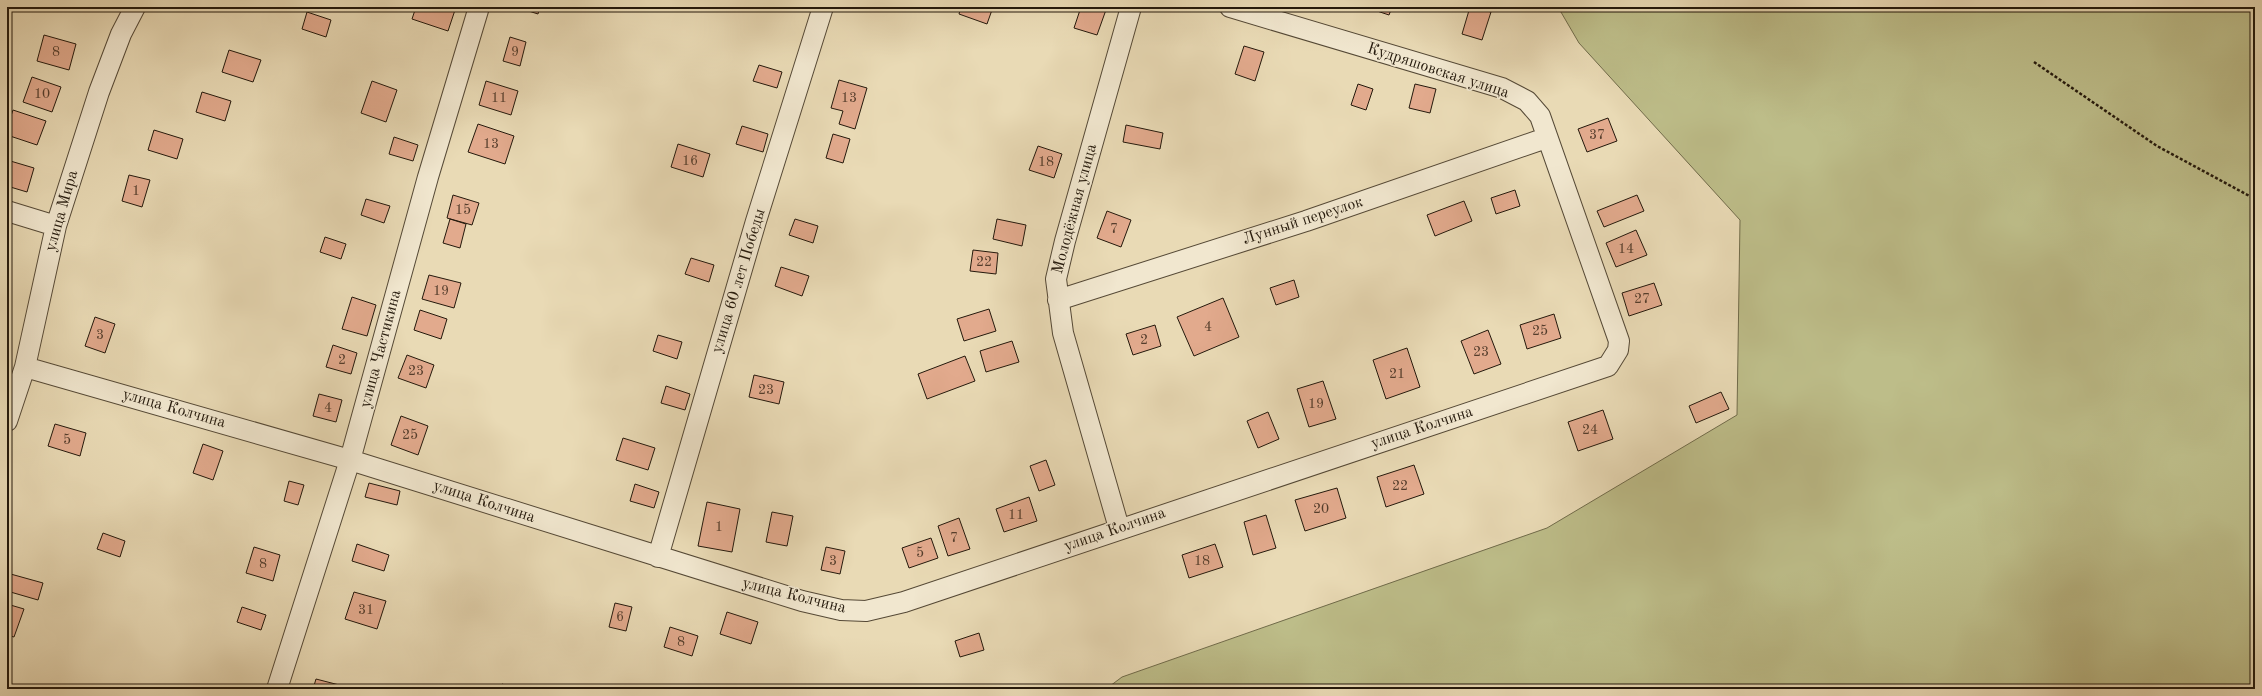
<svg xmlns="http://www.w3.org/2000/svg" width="2262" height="696" font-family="'Old Standard TT',serif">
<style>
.green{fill:#bdbd89;stroke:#706b4a}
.building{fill:#e2aa8d;stroke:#24190c}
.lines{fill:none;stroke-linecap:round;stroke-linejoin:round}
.minor-casing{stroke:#554936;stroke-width:22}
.path{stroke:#24190c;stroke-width:2.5;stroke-dasharray:3 2;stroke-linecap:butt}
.minor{stroke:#f1e7cf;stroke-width:20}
.labels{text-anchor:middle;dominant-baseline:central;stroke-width:3.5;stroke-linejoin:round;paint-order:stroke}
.number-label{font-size:14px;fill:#543d2c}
.street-label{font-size:16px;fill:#24190c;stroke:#f1e7cf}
</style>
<rect width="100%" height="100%" fill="#e9dab5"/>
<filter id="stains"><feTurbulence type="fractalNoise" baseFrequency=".005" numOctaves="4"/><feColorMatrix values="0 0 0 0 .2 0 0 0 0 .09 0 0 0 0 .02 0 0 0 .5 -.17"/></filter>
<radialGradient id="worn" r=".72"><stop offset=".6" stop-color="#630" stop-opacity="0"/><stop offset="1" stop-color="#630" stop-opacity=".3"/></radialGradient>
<path class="green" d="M1558,7h697v682h-1149l16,-12 425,-149 190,-113 3,-195 -161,-177z"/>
<path class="building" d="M416,7h40l-8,24 -36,-12z
M516,7h24l-2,7z
M961,7h32l-6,17 -28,-10z
M1081,7h26l-10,28 -23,-7z
M1365,7h27l-3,8z
M1470,7l21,5 -9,28 -20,-6z
M307,12l24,8 -5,17 -24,-8z
M44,35l32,9 -7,26 -32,-9z
M510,37l16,5 -6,24 -17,-5z
M1244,46l20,6 -9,29 -20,-7z
M229,50l32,10 -8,22 -31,-10z
M759,65l23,7 -5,16 -24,-7z
M32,77l29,10 -9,25 -29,-10z
M839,80l28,8 -12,41 -16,-5 4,-13 -12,-3z
M372,81l25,9 -11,32 -25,-9z
M486,81l32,10 -7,24 -32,-10z
M1358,84l15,5 -7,21 -15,-5z
M1415,84l21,5 -6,24 -21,-5z
M202,92l29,9 -6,20 -29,-9z
M13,110l33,11 -9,24 -30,-10v-7z
M1608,118l9,23 -30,11 -9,-23z
M478,124l36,12 -9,28 -37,-12z
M1126,125l37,8 -3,16 -37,-7z
M742,126l26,8 -5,18 -27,-8z
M154,130l29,9 -6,20 -29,-9z
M833,134l17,5 -7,24 -17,-5z
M394,137l24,8 -5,16 -24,-7z
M678,144l32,10 -7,23 -32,-10z
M1038,146l24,8 -8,24 -25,-8z
M7,160l27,8 -7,24 -20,-6z
M129,175l21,5 -8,27 -20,-6z
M1515,190l5,16 -24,8 -5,-16z
M453,195l26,8 -7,22 -25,-7z
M1637,195l7,16 -40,16 -7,-16z
M366,199l24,7 -6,17 -23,-8z
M1464,201l8,20 -37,15 -8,-21z
M1107,211l24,9 -10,27 -24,-9z
M450,219l16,5 -6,24 -17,-5z
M795,219l23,7 -5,17 -24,-8z
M997,219l29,6 -4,21 -29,-7z
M1636,230l11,25 -31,12 -10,-24z
M325,237l21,7 -5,15 -21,-7z
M973,250l25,3 -2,21 -26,-3z
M691,258l23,7 -5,17 -24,-8z
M781,267l28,9 -7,20 -27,-10z
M429,275l32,8 -7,25 -32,-9z
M1294,280l5,17 -23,8 -6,-17z
M1654,283l8,22 -33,11 -7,-23z
M352,297l24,8 -9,31 -25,-7z
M1223,298l16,39 -45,19 -17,-39z
M989,309l7,22 -32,10 -7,-22z
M420,310l27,9 -6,20 -27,-9z
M1554,314l7,24 -34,11 -7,-24z
M95,317l20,7 -10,29 -20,-7z
M1155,325l6,21 -28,9 -7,-21z
M1488,330l13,34 -27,10 -13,-33z
M658,335l24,7 -5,17 -24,-8z
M1012,341l7,21 -33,10 -6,-21z
M333,345l24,8 -6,21 -25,-7z
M1407,348l13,39 -34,12 -13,-39z
M407,355l27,10 -8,23 -28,-10z
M965,356l10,25 -48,18 -9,-25z
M754,375l30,7 -5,22 -30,-7z
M1323,381l13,38 -27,8 -12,-38z
M666,386l24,8 -5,16 -24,-7z
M1721,392l8,17 -33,14 -7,-17z
M319,394l23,6 -6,22 -23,-6z
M1603,410l10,29 -35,12 -10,-29z
M1268,412l11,27 -21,9 -11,-27z
M401,416l27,10 -10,29 -27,-10z
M55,424l31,9 -6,23 -32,-10z
M623,438l32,10 -7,22 -32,-10z
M203,444l20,7 -10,29 -20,-7z
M1046,460l9,25 -16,6 -9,-25z
M1414,465l10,29 -38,13 -9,-30z
M289,481l15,4 -6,20 -14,-4z
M369,483l31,8 -3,14 -32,-8z
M635,484l24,8 -5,16 -24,-7z
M1337,488l9,30 -41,13 -10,-31z
M1029,497l8,24 -33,11 -8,-23z
M707,502l33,7 -8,43 -34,-6z
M772,512l21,4 -6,30 -21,-4z
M1266,515l10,33 -23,7 -9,-33z
M959,518l11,31 -22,7 -10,-30z
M103,533l22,8 -5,16 -23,-8z
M931,538l7,20 -29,10 -7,-20z
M357,544l32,11 -5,16 -32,-10z
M1215,544l8,23 -34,11 -7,-23z
M254,547l26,8 -7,26 -27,-8z
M826,547l19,4 -5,23 -19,-4z
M7,573l36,10 -5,17 -31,-9z
M354,592l32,9 -9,28 -32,-10z
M615,603l17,4 -6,24 -17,-4z
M7,604l17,5 -10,28 -7,-2z
M242,607l24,8 -5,15 -24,-8z
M727,612l31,10 -7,22 -31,-10z
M670,627l28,9 -6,20 -28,-9z
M979,633l5,17 -24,7 -5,-16z
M316,679l31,8v2h-34z
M502,684l16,5h-18z"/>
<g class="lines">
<defs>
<path id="minor" d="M7,211l49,15
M1058,300l248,-79 240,-83
M25,367l325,93 452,141 39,9 25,1 38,-9 704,-236 10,-16 1,-9 -79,-225 -13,-15 -25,-13 -272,-81
M7,421l18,-54 31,-141 43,-134 22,-58 14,-27
M1119,528l-56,-195 -7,-54 9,-38 66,-234
M658,557l98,-336 67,-214
M277,689l73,-229 78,-283 51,-170"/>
</defs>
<use href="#minor" class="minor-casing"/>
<path class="path" d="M2034,62l123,84 98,53"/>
<use href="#minor" class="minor"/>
</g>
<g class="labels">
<g class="number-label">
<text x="56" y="52">8</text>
<text x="515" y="52">9</text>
<text x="42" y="94">10</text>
<text x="499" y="98">11</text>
<text x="849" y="98">13</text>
<text x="1597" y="135">37</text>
<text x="491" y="144">13</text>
<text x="690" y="161">16</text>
<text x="1046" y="162">18</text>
<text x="136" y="191">1</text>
<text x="463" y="210">15</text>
<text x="1114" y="229">7</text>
<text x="1626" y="249">14</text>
<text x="984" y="262">22</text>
<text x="441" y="291">19</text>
<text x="1642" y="299">27</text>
<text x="1208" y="327">4</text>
<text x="1540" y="331">25</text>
<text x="100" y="335">3</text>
<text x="1144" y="340">2</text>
<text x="1481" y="352">23</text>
<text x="342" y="360">2</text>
<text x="416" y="371">23</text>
<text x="1397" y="374">21</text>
<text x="766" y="390">23</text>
<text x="1316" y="404">19</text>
<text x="328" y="408">4</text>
<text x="1590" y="430">24</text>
<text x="410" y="435">25</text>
<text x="67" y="440">5</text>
<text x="1400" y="486">22</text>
<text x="1321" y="509">20</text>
<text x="1016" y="515">11</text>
<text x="719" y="527">1</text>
<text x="954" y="538">7</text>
<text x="920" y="553">5</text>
<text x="833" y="561">3</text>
<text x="1202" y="561">18</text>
<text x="263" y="564">8</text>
<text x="366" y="610">31</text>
<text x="620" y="617">6</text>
<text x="681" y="642">8</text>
</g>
<g class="street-label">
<text transform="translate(1438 71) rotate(18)">Кудряшовская улица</text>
<text transform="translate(1075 209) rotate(-75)">Молодёжная улица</text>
<text transform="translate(62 211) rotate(-74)">улица Мира</text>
<text transform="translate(1303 221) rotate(-18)">Лунный переулок</text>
<text transform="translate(739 281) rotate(-73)">улица 60 лет Победы</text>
<text transform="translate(381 349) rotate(-75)">улица Частикина</text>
<text transform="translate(174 409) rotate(16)">улица Колчина</text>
<text transform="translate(1422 428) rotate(-18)">улица Колчина</text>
<text transform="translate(484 502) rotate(18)">улица Колчина</text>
<text transform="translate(1115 530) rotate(-19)">улица Колчина</text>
<text transform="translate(794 596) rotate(14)">улица Колчина</text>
</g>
</g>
<rect width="2262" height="696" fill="none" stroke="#e9dab5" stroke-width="24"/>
<rect x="8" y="8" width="2246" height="680" fill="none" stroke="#24190c" stroke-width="2"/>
<rect x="12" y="12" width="2238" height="672" fill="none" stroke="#24190c"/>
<rect width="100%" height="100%" filter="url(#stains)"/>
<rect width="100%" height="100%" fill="url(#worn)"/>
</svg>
